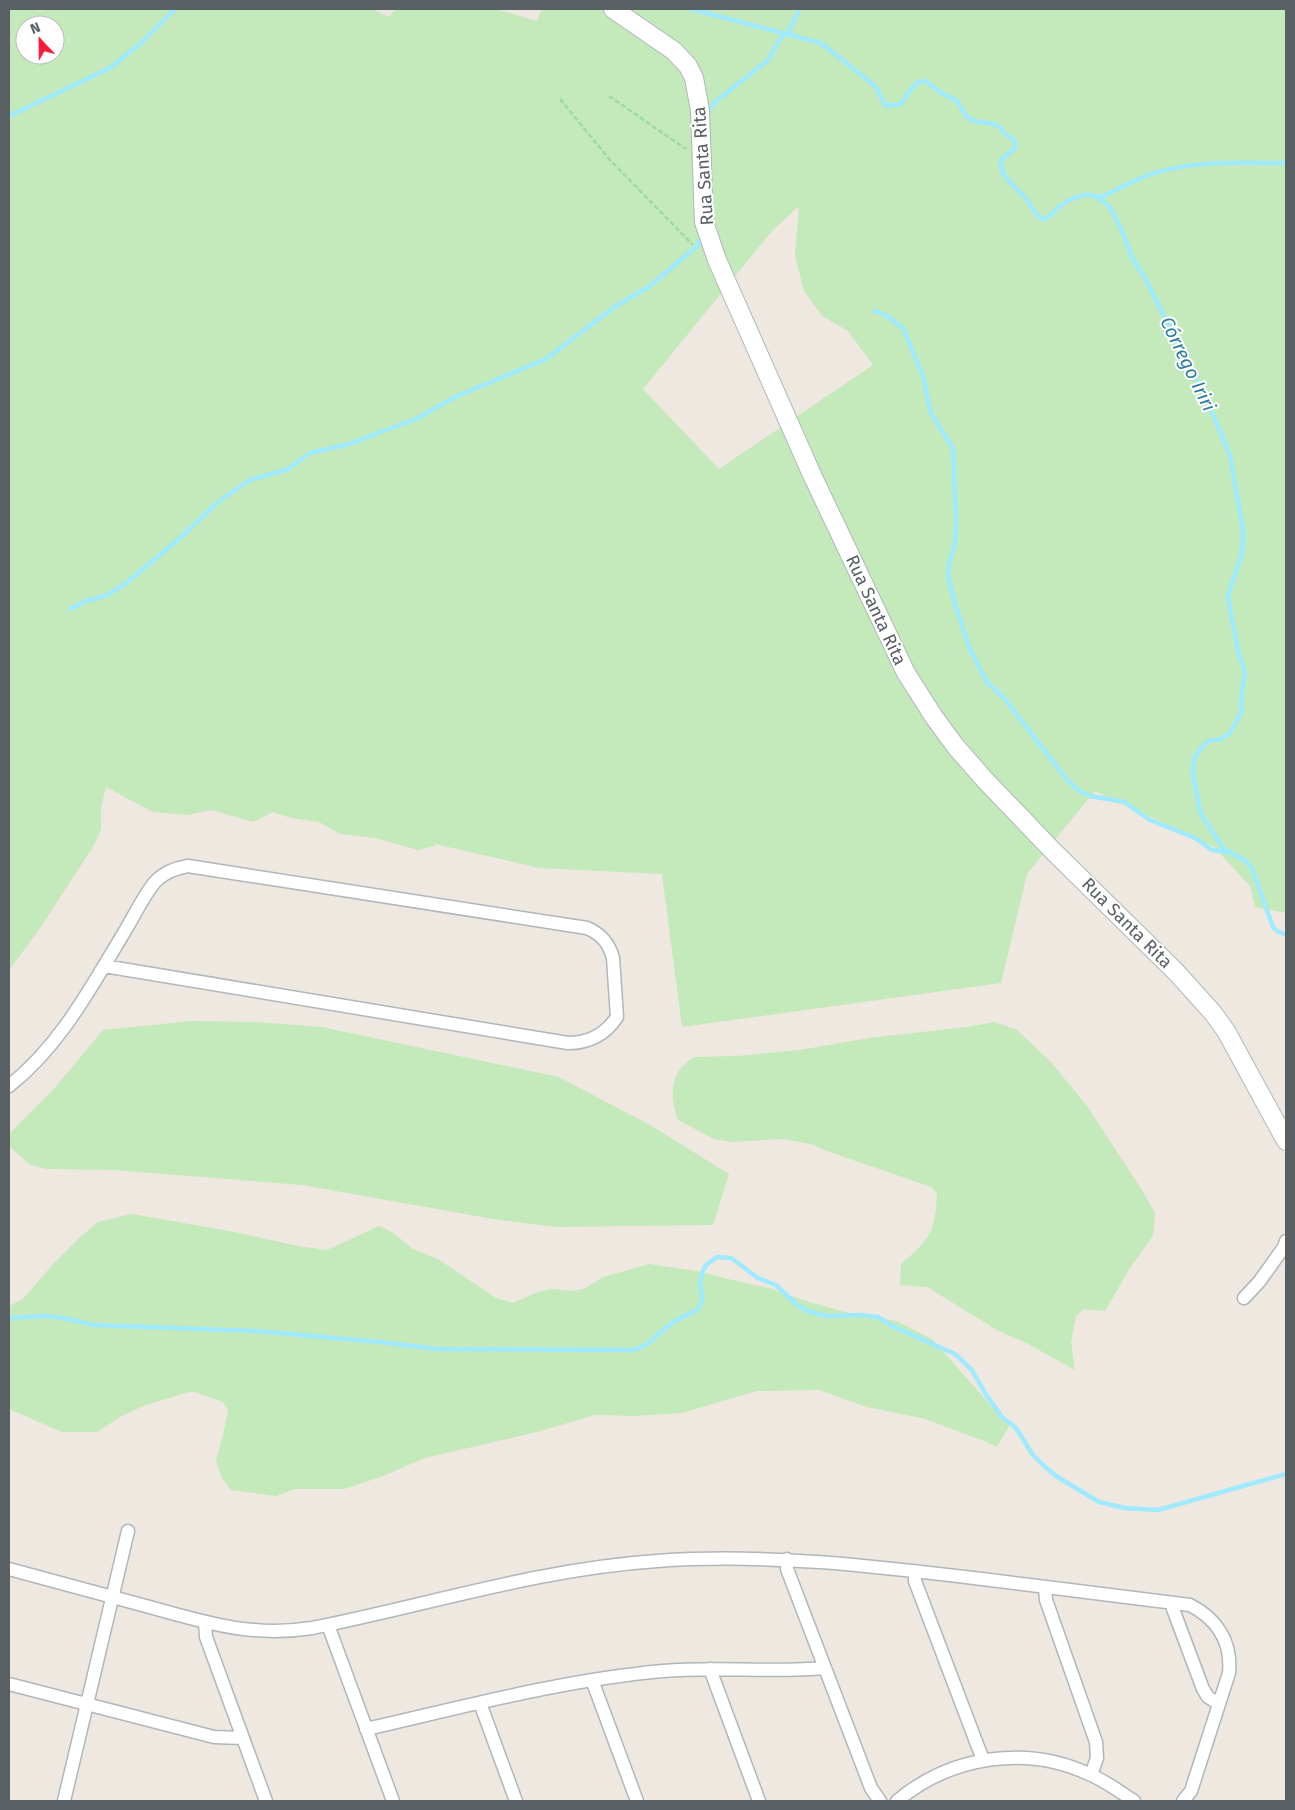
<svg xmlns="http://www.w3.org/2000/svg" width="1295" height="1810" font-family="'Fira Sans',sans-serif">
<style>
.green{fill:#c4e9ba;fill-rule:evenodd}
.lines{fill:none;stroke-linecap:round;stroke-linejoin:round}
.stream{stroke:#9feaff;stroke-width:4.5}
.street-casing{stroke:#b1b6ba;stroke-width:15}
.secondary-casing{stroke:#b0b7ba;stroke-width:20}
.path{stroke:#9cdc9e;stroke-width:2.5;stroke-dasharray:5 2.5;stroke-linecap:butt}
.street{stroke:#fff;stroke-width:12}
.secondary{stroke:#fff;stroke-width:18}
.labels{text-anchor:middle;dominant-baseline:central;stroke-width:4;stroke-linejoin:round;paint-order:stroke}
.street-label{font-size:18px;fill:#596063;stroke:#fff}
.water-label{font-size:19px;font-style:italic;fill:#2d7d9f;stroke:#fff}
</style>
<rect width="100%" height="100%" fill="#eee8e0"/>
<path class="green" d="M9,9h363l17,8 6,-8h101l41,12 5,-12h744v904l-31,-6 -5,-21 -36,-39 -119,-56 -68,83 -26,109 -319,44 -20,-153 -123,-6 -104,-24 -1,2 -16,4 -43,-12 -35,-4 -21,-12 -28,-4 -18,-6 -20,10 -41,-12 -25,5 -34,-3 -47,-25 -5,21v21l-8,18 -55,84 -29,39zM25,25h30v30h-30zM799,206l-4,50 9,35 18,25 26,15 25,34 -154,104 -76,-80 129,-158z
M191,1021l67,1 64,5 237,50 91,48 79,49 -16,51 -157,2 -63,-8 -191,-34 -189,-15 -66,-1 -17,-4 -21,-19v-12l44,-44 50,-60z
M995,1022l22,8 34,32 36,44 55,84 13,23 -2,23 -23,32 -25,43 -21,-2 -8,7 -5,26 4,28 -47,-26 -31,-14 -70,-43 -27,-2 1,-21c29,-25 34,-31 36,-70l-6,-7 -107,-37 -13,-6 -28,-5 -51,3 -18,-3 -36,-19c-5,-15 -9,-34 0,-48 3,-6 11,-11 16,-15l43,-1 63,-6 69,-12 97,-11z
M132,1214l103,18 62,14 30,4 52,-24 13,6 21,17 25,10 58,39 17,5 27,-12 14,-2 15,2 15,-2 19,-12 46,-13 48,7 35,9 37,8 40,14 41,11 47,8 35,18 77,87 -12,21 -13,-6 -59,-22 -58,-12 -48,-17 -62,1 -75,22 -46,3 -41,-1 -58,17 -112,26 -42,18 -39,13h-49l-19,7 -45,-6 -9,-12 -6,-17 8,-30 4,-21 -5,-8 -31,-11 -49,15 -21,10 -25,16h-35l-53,-23v-103l14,-7 31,-36 24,-24 20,-17z"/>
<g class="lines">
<path class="stream" d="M691,9l130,34 54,43 11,20 15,-2 11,-16 7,-6 5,-1 3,1 14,11 16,8 10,16 7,4 20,3 6,3 4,6 9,6 3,4 -1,5 -14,12c-2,18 16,27 26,40 5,7 7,15 15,19 9,0 11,-9 18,-13 4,-4 12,-7 17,-9 33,-13 45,36 54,58 4,8 9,16 14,23l65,130 20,47 13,75v15l-2,12 -12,35 -1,7 11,56 6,17 -3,19 -1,22 -11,20 -9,6 -13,2 -10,11 -4,7 -1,15 7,38 23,36 24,14 5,7 21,58 4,4 9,4
M788,34l11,-25
M707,114l8,-12 53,-42 16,-27
M9,116l101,-48 31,-25 34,-34
M1099,198c23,-11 46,-24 71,-29 39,-8 78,-6 116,-6
M875,311l12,5 16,12 20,48 6,30 3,9 21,33 3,72 -1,23 -6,21 -1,12 7,28 15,45 16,32 18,17 64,83 13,11 9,4 34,6 26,18 45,18 17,12 14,2
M70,609l14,-7 23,-7 18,-11 54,-45 39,-37 32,-22 38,-11 22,-16 39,-9 69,-26 39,-22 89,-37 70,-53 34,-20 46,-39 7,-12
M9,1318l38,-2 21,3 25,6 162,6 125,11 56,7 198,1 13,-6 26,-22 24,-12 5,-9 -2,-19 3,-11 3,-6 11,-8 14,1 27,20 18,7 20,19 11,7 19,5 33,-1 19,2 16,10 61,27 17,16 13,23 17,24 14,11 17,27 10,10 13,11 43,26 26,6 33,2 128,-36"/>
<defs>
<path id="street" d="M9,1086c52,-41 82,-99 116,-155 8,-13 22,-42 32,-51 9,-9 20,-12 31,-14l399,62c14,6 22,15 26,30l4,59c-12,18 -28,26 -49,26l-464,-77
M1244,1298l15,-16 25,-35 2,-6
M787,1559v10l84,219 9,13
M9,1569c44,12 89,24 133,36 59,16 107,33 170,23 116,-23 226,-59 345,-67 109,-8 217,5 325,18 69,9 139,17 208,26 27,14 42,37 39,68l-38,118 -8,10
M915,1571v10l68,179
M1045,1587l1,13 50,142 1,16 -6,17
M1173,1603v6l30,80 5,8 11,7
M205,1622l1,15 60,164
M328,1625l65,176
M710,1669l49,132
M592,1680l45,121
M9,1684l205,53 29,1
M480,1703l36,98
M366,1729c98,-22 196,-49 297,-58 54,-5 109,2 162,-3
M64,1801l64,-270
M897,1801c54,-45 130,-57 194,-26 16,7 29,17 43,26"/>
<path id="secondary" d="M613,9l61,42 14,15 6,12 6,32 4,112 13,38 96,217 93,196 28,44 22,30 29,33 68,71 123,121 37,41 13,18 60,110"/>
</defs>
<use href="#street" class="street-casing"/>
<use href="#secondary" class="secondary-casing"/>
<path class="path" d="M609,96l77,53
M560,99l50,61 83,85"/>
<use href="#street" class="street"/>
<use href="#secondary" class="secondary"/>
</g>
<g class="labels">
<g class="street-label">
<text transform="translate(703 166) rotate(-94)">Rua Santa Rita</text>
<text transform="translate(876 610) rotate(65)">Rua Santa Rita</text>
<text transform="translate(1127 923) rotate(45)">Rua Santa Rita</text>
</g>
<g class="water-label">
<text transform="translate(1188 364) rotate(64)">Córrego Iriri</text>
</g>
</g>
<rect width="1295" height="1810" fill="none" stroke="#596063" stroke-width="20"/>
<g transform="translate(40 40) rotate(338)"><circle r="24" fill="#ffffff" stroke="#bdbfc1"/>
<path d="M0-4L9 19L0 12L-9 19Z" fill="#fa1a39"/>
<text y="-8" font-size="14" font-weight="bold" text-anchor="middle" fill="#596063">N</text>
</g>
</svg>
